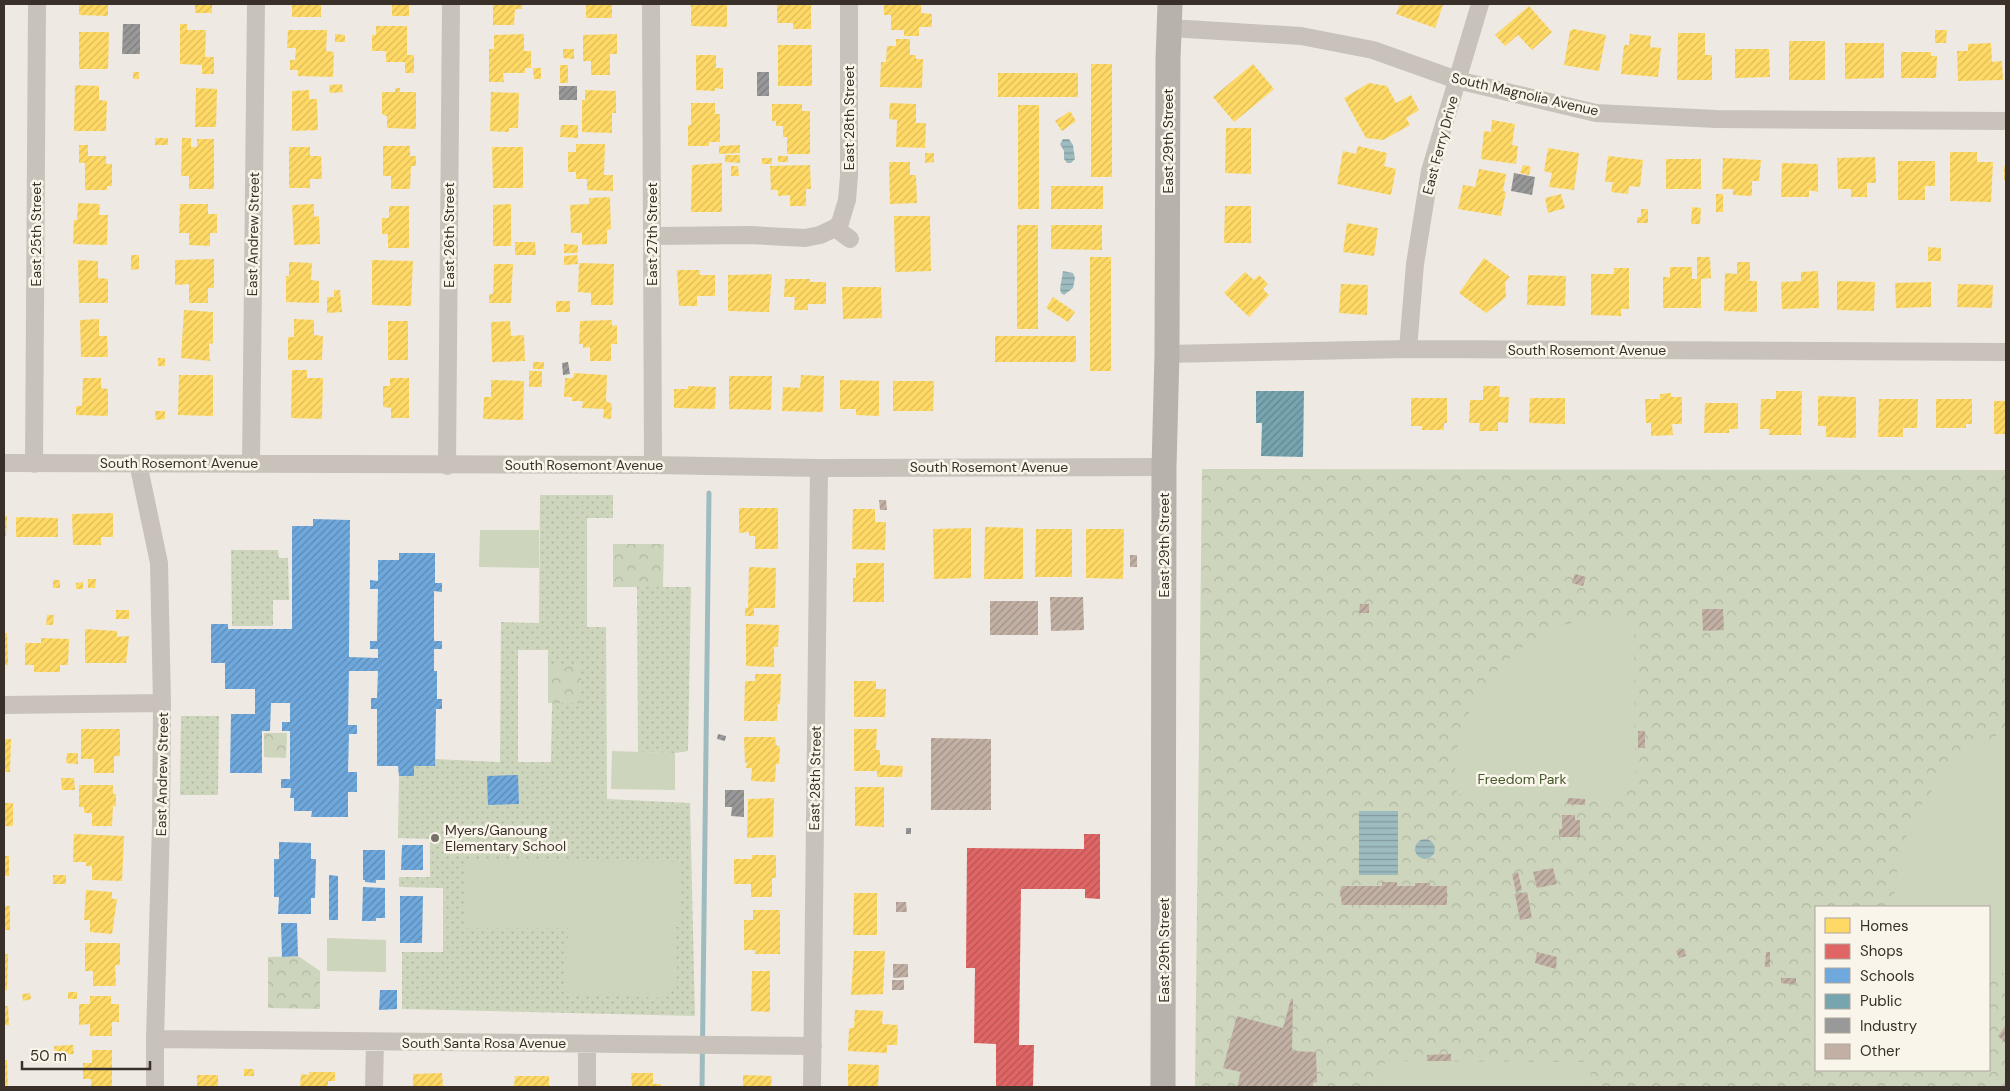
<svg xmlns="http://www.w3.org/2000/svg" width="2010" height="1091" font-family="'DM Sans',sans-serif">
<style>
.grass{fill:url(#grass-dots);fill-rule:evenodd}
.park{fill:url(#park-crowns);fill-rule:evenodd}
.pitch{fill:#cdd5bc}
.water{fill:url(#water-rules)}
.homes{fill:url(#homes-hatch)}
.shops{fill:url(#shops-hatch)}
.schools{fill:url(#schools-hatch)}
.public{fill:url(#public-hatch)}
.industry{fill:url(#industry-hatch)}
.lines{fill:none;stroke-linecap:round;stroke-linejoin:round}
.stream{stroke:#9ebcc0;stroke-width:5}
.building{fill:url(#building-hatch)}
.street{stroke:#c8c2bb;stroke-width:18}
.secondary{stroke:#b8b2ac;stroke-width:25}
.poi-dot{fill:#78716a;stroke:#faf5ea;stroke-width:2}
.labels{text-anchor:middle;dominant-baseline:central;stroke-width:5;stroke-linejoin:round;paint-order:stroke}
.street-label{font-size:14px;fill:#393029;stroke:#faf5ea}
.park-label{font-size:14px;fill:#43582c;stroke:#faf5ea}
.poi-label{font-size:14px;fill:#393029;stroke:#faf5ea;text-anchor:start}
</style>
<defs>
<pattern id="grass-dots" width="8" height="8" patternUnits="userSpaceOnUse" patternTransform="scale(1.25)"><rect width="8" height="8" fill="#cdd5bc"/><path d="M2 2h.1M6 6h.1" fill="none" stroke="#b1b7a2" stroke-width="1.8" stroke-linecap="round"/></pattern>
<pattern id="park-crowns" width="20" height="18" patternUnits="userSpaceOnUse" patternTransform="scale(1.25)"><rect width="20" height="18" fill="#cdd5bc"/><path d="M2 6a3 3 0 1 1 6 0M12 15a3 3 0 1 1 6 0" fill="none" stroke="#b1b7a2"/></pattern>
<pattern id="water-rules" width="6" height="5" patternUnits="userSpaceOnUse" patternTransform="scale(1.25)"><rect width="6" height="5" fill="#9ebcc0"/><path d="M0 2.5h6" fill="none" stroke="#82999c"/></pattern>
<pattern id="homes-hatch" width="6" height="6" patternUnits="userSpaceOnUse" patternTransform="scale(1.25)"><rect width="6" height="6" fill="#ffd966"/><path d="M-1 1l2-2M0 6l6-6M5 7l2-2" fill="none" stroke="#dbbb58"/></pattern>
<pattern id="shops-hatch" width="6" height="6" patternUnits="userSpaceOnUse" patternTransform="scale(1.25)"><rect width="6" height="6" fill="#e06666"/><path d="M-1 1l2-2M0 6l6-6M5 7l2-2" fill="none" stroke="#b75454"/></pattern>
<pattern id="schools-hatch" width="6" height="6" patternUnits="userSpaceOnUse" patternTransform="scale(1.25)"><rect width="6" height="6" fill="#6fa8dc"/><path d="M-1 1l2-2M0 6l6-6M5 7l2-2" fill="none" stroke="#5c89b2"/></pattern>
<pattern id="public-hatch" width="6" height="6" patternUnits="userSpaceOnUse" patternTransform="scale(1.25)"><rect width="6" height="6" fill="#76a5af"/><path d="M-1 1l2-2M0 6l6-6M5 7l2-2" fill="none" stroke="#62878e"/></pattern>
<pattern id="industry-hatch" width="6" height="6" patternUnits="userSpaceOnUse" patternTransform="scale(1.25)"><rect width="6" height="6" fill="#999"/><path d="M-1 1l2-2M0 6l6-6M5 7l2-2" fill="none" stroke="#7e7d7d"/></pattern>
<pattern id="building-hatch" width="6" height="6" patternUnits="userSpaceOnUse" patternTransform="scale(1.25)"><rect width="6" height="6" fill="#c2b0a4"/><path d="M-1 1l2-2M0 6l6-6M5 7l2-2" fill="none" stroke="#9f9086"/></pattern>
</defs>
<rect width="100%" height="100%" fill="#eeeae3"/>
<path class="grass" d="M540,495h73v23h-26v109h19l1,172 83,4 5,213 -293,-7v-57h41v-64l-44,-1v-10h31v-38l-32,-1 1,-62h15v-10h20v-7l66,3 1,-140 38,1zM518,650h30v15h33v38h-29l-1,59h-33z
M231,550h47l1,8h9l1,42h-16v26h-41z
M637,587h54l-3,164 -13,2 -37,-1z
M181,716h38l-1,79h-38z"/>
<path class="park" d="M1202,469l804,1v617h-811zM1816,907h173v163h-173z
M613,544h51l-1,43h-50z
M548,665h33v38h-33z
M264,733h23l-1,25 -22,-1z
M298,956l22,15v38l-52,-1v-51z"/>
<path class="pitch" d="M480,530h59v38l-60,-1z
M1597,619l37,1 1,158 -22,21 -156,-5c-1,-12 -3,-26 -1,-38 8,-55 47,-103 96,-127 12,-6 31,-7 45,-10z
M2006,730v244l-17,-4v-63h-96v-2l6,-50 17,-42 26,-37 30,-27z
M612,751l63,2v37l-64,-1z
M464,861l215,1 1,65h-4l1,57 -13,14 -98,-4 1,-55 5,-11h-108z
M327,938l59,2v32l-59,-1z
M1387,1061l204,1 -1,25h-212v-17z"/>
<path class="water" d="M1063,139h6l4,6 2,14 -4,4h-4l-3,-4v-8l-4,-7z
M1063,271l10,2 2,5 -2,10 -9,7 -3,-2 -1,-4z
M1359,811h39v64h-39z
M1415 849a10 10 0 1 1 20 0a10 10 0 1 1-20 0Z"/>
<path class="homes" d="M79,4h29v12l-29,-1z
M195,4h17v9h-17z
M292,4h29v13h-29z
M392,4h17v12h-17z
M493,4h29v5h-7l-1,16h-21z
M586,4h26v14h-26z
M691,4h36v23l-36,-1z
M777,4h34v25h-18v-6h-16z
M884,4h37v9l11,1v13h-13v9h-15v-6h-13v-15h-7z
M1400,4h40l3,1 -8,23 -39,-14z
M1529,6l23,26 -20,18 -14,-15 -13,11 -10,-11z
M180,24h7v6h19l-1,27h9v17h-12v-9l-22,-1z
M376,26h31v29h7v18h-9v-11h-19v-11h-14v-16h4z
M1573,29l33,6 -7,36 -35,-6 6,-34z
M288,30h39l-1,21 8,1 -1,25 -35,-1v-6h-8v-10h5l1,-12h-9z
M1935,30h12l-1,13h-11z
M79,32h30l-1,37h-29z
M1678,33h27v22h7v25h-35z
M335,34l10,1v7h-10z
M524,34v17h7v17h-6v5h-22l1,9h-15v-33h5v-14z
M617,34v20h-7v21h-19v-14h-8v-26z
M1630,34l21,2 -1,11 11,1 -3,29 -37,-3 3,-29h5z
M896,39h14v16h6v4h7l-1,29 -42,-1 1,-25h5l1,-16h9z
M1789,41h36v39h-36z
M1845,43h39v35l-39,1z
M1991,43l1,19 10,-1 1,19 -45,1 -1,-30h11v-7z
M778,45h34v41h-34z
M563,49h11v10l-11,-1z
M1735,49h34l1,28 -35,1z
M1901,52h30v4h6l-1,22h-35z
M696,55h20v13h7v21l-8,-1v3l-19,-1z
M1091,64h21v113h-21z
M1253,64l21,25 -40,33 -21,-25z
M560,65h8v18h-8z
M533,68h8v11h-7z
M133,72h6v7h-6z
M998,73h80v24h-80z
M1369,83l18,3 9,17 15,-8 8,15 -13,8 4,7 -27,15 -17,-2 -22,-40z
M342,84l1,8 -13,1 -1,-8z
M75,85l24,1v14l8,1 -1,30h-32z
M196,88l21,1 -1,38h-21z
M395,88h5v4h16v37l-29,-1v-12l-5,-2v-22h13z
M309,90v9h8l1,31 -26,1v-40z
M585,90l31,1v22h-4v20l-30,-1v-32h3z
M491,92l28,1 -1,35h-9v4l-19,-1z
M691,103h24v11h5v28h-11v4h-21v-21h3z
M890,103l26,1v19h10l-1,25 -29,-1 1,-27 -8,-1z
M772,104h30v7h8v43h-23v-17h-4v-11h-7v-5h-4z
M1018,105h21v104h-21z
M1070,111l6,10 -14,10 -7,-10z
M1492,120l23,4 -3,21 6,1 -2,18 -35,-5 3,-28 7,1z
M561,125h17v13l-18,-1z
M1226,128h25v46l-26,-1z
M155,138h13v7h-13z
M182,138h9v9h6v-8h17v50h-25v-13h-8z
M576,144h29l-1,31h9v16l-26,-1v-11h-11v-7h-8v-20h8z
M79,145h9v11h18v8h6v22h-5v4h-22v-27h-6z
M740,145v8l-21,1v-8z
M383,146h27v10h6v10h-5l-1,23h-19v-13h-8z
M1358,146l29,7 -3,13 12,3 -5,26 -54,-11 6,-33 13,3z
M289,147h21v9h11l1,23h-12v9h-21z
M492,147h31v41h-30z
M1548,148l31,5 -5,37 -25,-3 3,-14 -8,-2z
M1950,152h27v10h16l-2,40 -41,-1z
M925,153h9v9l-9,1z
M725,155h15v8l-15,-1z
M778,156h10v6h-10z
M1608,156l35,4 -3,27 -11,-1 -1,8 -17,-2 2,-10h-8z
M1875,157l1,26h-9v14h-16v-8h-13l-1,-31z
M762,158h10v6h-10z
M1723,158l38,2 -2,21h-7v15l-19,-1v-6h-11z
M1666,159h35v30h-35z
M1898,161h37v25h-10v14h-27z
M889,162h21v13h6l1,28 -27,1z
M722,163v49h-31l1,-47z
M1782,163l36,1v28l-9,-2v7h-28z
M810,165l1,24h-5v17h-16v-11l-12,1v-6h-7l-1,-24z
M1523,165l8,2 -2,8 -9,-2z
M731,166h7l1,10h-8z
M2004,166h2v14h-2z
M1479,169l27,5 -3,17 3,1 -5,24 -43,-7 5,-24 12,2z
M1051,186h52v23h-52z
M1561,194l4,14 -17,5 -3,-15z
M1716,194h7v18h-7z
M610,197l1,32 -4,1v14l-25,1v-12h-11l-1,-28 19,-1v-6z
M78,203l22,1 -1,11h9l-1,30 -34,-1 1,-24h3z
M180,204h28v10h9v19h-7v13l-21,-1v-12h-10z
M314,204v13l5,-1 1,28 -26,1 -2,-40z
M511,204v42h-18v-41z
M389,206h20v42h-21v-14h-6v-16h7z
M1225,206h26v37h-27z
M1692,207l9,1 -1,16h-9z
M1641,209h7v14h-11v-6h4z
M894,216h36l1,55 -36,1z
M1347,223l31,5 -4,28 -31,-4z
M1017,225h21v104h-21z
M1051,225h51v25l-51,-1z
M515,242h20l1,13h-21z
M564,244l14,1v8h-14z
M1928,247l13,1v13h-13z
M131,255h8v14l-8,1z
M577,255l1,9 -14,1v-9z
M1090,257h21v114h-21z
M1697,257h13l1,21 -10,1v29h-38v-31h7v-10h22v12h5z
M1484,258l26,19 -5,5 1,15 -20,16 -27,-20z
M214,259v29h-6v15h-19v-19l-14,1v-25z
M78,260l20,1v17l10,1v24h-29z
M372,260l41,1 -2,45 -39,-1z
M289,262l23,1 -1,17 8,1v22l-33,-1v-26h3z
M1737,262h13v19h7v31l-33,-1 1,-38 12,1z
M579,263l35,1 -1,41h-22v-12l-13,-1z
M494,264h19l-2,39h-22v-9h4z
M1614,268h15v41h-8v7l-30,-1v-41h23z
M677,270h23v5h15v21h-18v10h-18z
M1818,271l1,37 -37,1 -1,-27 20,-1v-9z
M1245,272l9,8 5,-5 9,9 -5,5 6,6 -20,22 -25,-24z
M772,274l-3,38 -41,-1v-36z
M1528,275l38,1 -1,30 -38,-1z
M785,279h25v3h16v22h-18v6h-14l1,-13h-11z
M1837,281l38,1 -1,29 -37,-1z
M1931,282v25l-35,1 -1,-25z
M1341,284l27,1 -1,30 -28,-2z
M1958,284l35,1 -1,23 -35,-1z
M842,287h39l1,31 -39,1z
M334,290h6l2,22 -15,1v-16h7z
M1053,297l22,15 -7,10 -22,-14z
M556,301h14v11h-14z
M184,310l29,2v31l-4,1 1,17 -29,-3z
M99,319v17h8l1,21h-27l-1,-37z
M294,319l20,1v15l9,1 -1,24h-34v-23h6z
M612,320v6l5,-1v19h-6v17h-21v-14l-7,1v-4h-4l1,-23z
M388,321h20v39h-20z
M510,321l1,15 13,-1 1,26 -33,1 -1,-40z
M995,336h81v26h-81z
M158,358h7v8h-7z
M533,362h11v7h-11z
M292,370h15v8h16l-1,41 -31,-1z
M529,371h13v16h-13z
M574,373l33,2 -1,26 6,3 -1,15 -8,-1 1,-9 -22,-1 1,-7h-11v-4h-8l1,-19h8z
M179,375h34v41l-35,-1z
M801,375l23,1 -1,36 -41,-1 1,-24 17,1z
M729,376h43l-1,34 -42,-1z
M83,378h18v10l7,1v27l-32,-1v-9h6z
M390,378h19v40h-18v-10l-8,-1v-21h7z
M491,380l33,1 -1,39 -40,-1 1,-22h7z
M840,380l39,1v35l-23,-1v-6h-16z
M893,381h41l-1,30h-40z
M688,386l28,1 -1,22 -41,-1v-19h14z
M1483,386h17l-1,11h10l-1,26 -10,-1v9h-19l1,-8h-11l1,-23h13z
M1776,391h26l-1,44h-32v-6h-9l1,-30h15z
M1671,393v4h11v27h-10l1,11 -22,1v-13h-5l-1,-24h15v-5z
M1818,396l38,1v41l-30,-1v-11h-8z
M1411,398h36v25h-3v7h-22v-4h-11z
M1530,398h35v26l-36,-1z
M1879,399h39l-1,29h-14v9h-25z
M1936,399h36v25h-6v4h-30z
M1994,401h12v33h-12z
M1705,403h33v26h-9v4h-25z
M155,411h10v8l-9,1z
M739,508h39v41h-23v-13h-6v-4l-10,1z
M853,509h22v13h11l-1,28 -33,-1z
M113,513v24h-12v8h-28l-1,-31z
M4,516h3l-1,20h-2z
M16,517l42,1v19h-42z
M985,527l38,1v51h-39z
M971,528v50l-37,1 -1,-50z
M1036,529h36v48h-37z
M1086,529h38l-1,50 -37,-1z
M856,563h28v39h-31v-24h3z
M749,567l27,1 -1,40h-21v8h-9v-8h3z
M88,579h8l-1,9h-7z
M53,580h7v8h-7z
M83,582v7h-7v-6z
M116,610h13v9h-13z
M47,615h7l-1,10h-7z
M746,624l33,1 -1,22h-4v20l-28,-1z
M85,629l32,2v6l12,-1 -3,27h-41z
M4,633h3l1,32h-4z
M41,638l28,1 -1,26h-8v7h-26v-7h-9v-22h16z
M755,674h26l-1,30h-2l-1,17h-33l1,-40h10z
M854,681h22v8h10l-1,28h-31z
M81,729h39v27h-6v17h-20v-14h-13z
M854,729h23l-1,21h4v15l23,1 -1,11h-25v-6h-23z
M744,737h31l1,8 4,2 -1,17h-3l-1,18 -24,-1 1,-13h-6l1,-6 -2,1z
M4,739h7l-1,33h-6z
M67,753h11v11l-12,-1z
M61,778h13l1,12h-13z
M79,785h34v9h3v12h-3l-1,20h-20v-13h-8v-6h-5z
M855,787h29v40l-29,-1z
M774,798l-1,39 -26,1 1,-39z
M4,803h9v23h-9z
M74,834l50,2 -2,45 -30,-1v-14h-6v-4h-13z
M752,855h24v23h-4v19h-21v-13h-17v-25h18z
M4,856h5v20h-5z
M53,875h13v9h-13z
M86,890l26,2v7h5l-5,35 -22,-2v-12h-6z
M854,893h23v42h-24z
M4,906h6v24h-6z
M753,910h27v44h-25v-4h-11v-30h9z
M85,943h35v22h-5l1,21h-23v-15h-8z
M854,951h31l-2,43 -32,1z
M4,954h4l-1,36h-3z
M752,971h18v41l-19,-1z
M68,992h9v7h-9z
M30,993l1,6 -8,2 -1,-7z
M90,996h21v8h8v18h-7v14h-22v-12l-11,1v-21h11z
M4,1006h4l1,19h-5z
M855,1010l28,1 -1,13 16,1 -1,20h-10v8l-39,-2 1,-23h5z
M73,1045l1,9 -19,1 -1,-9z
M92,1050h20v37h-21v-8h-8v-16h9z
M4,1060h3l1,27h-4z
M848,1064l31,1 -1,22h-30z
M244,1069h10v7h-10z
M309,1072h26v9h-7v6h-28l1,-13 8,1z
M442,1073l1,14h-30v-13z
M631,1073h22v11h8v3h-29z
M197,1075h21v12h-21z
M743,1075l29,1 -1,11h-28z
M515,1076h34v11h-35z"/>
<path class="shops" d="M1084,834h16v65l-15,-1v-9h-64l-2,156h15l-1,42h-37v-43l-22,-1 1,-75h-9l1,-120 117,1z"/>
<path class="schools" d="M313,519l37,1 -1,137 29,1v-9h-8v-8h7l1,-52h-8v-9l8,1v-21h21v-7h36v30h7v9l-8,-1v50h8v8h-8v22h3v28h5v10h-6l-1,57h-21v10h-15l-1,-10h-21v-57h-6v-11h6l1,-27h-29l-1,54h9v9h-8l-1,38h9v20h-9v25h-37l1,-6h-18v-13h-4l1,-10h-10v-9h9v-48h-8v-9h8v-19h-19l-1,28h-8v42h-32l1,-59h24v-25h-30v-26h-14v-39h17v5h64v-103h21z
M518,775l1,29 -31,1 -1,-29z
M279,842l32,1v16h5l-1,39h-4v16h-33l1,-17h-5v-38h5z
M402,845h21v25h-22z
M363,850h22v30h-9v3l-11,-1v-2h-2z
M329,875l9,1v44h-9z
M363,887l22,1v30h-9v3h-14z
M400,896h23l-1,47h-22z
M281,923h16l1,33 -16,1z
M380,990h17v19l-18,1z"/>
<path class="public" d="M1256,391h48l-1,66 -42,-1 1,-33h-6z"/>
<path class="industry" d="M123,24h17v30h-18z
M757,72h12v24h-12z
M559,86h18v14h-18z
M1514,173l21,4 -3,18 -21,-4z
M568,362l2,12 -7,1 -1,-12z
M718,734l8,2 -1,5 -8,-2z
M725,790h19v27l-13,-1 1,-9h-7z
M906,828h5v6h-5z"/>
<g class="lines">
<path class="stream" d="M702,1087l7,-594"/>
</g>
<path class="building" d="M879,500h7l1,10h-7z
M1130,555h7v12h-7z
M1575,574l11,3 -3,9 -11,-3z
M1050,597h33l1,33 -33,1z
M990,601h48v34h-48z
M1360,604h9v9h-10z
M1702,609h21l1,21 -21,1z
M1638,731h7v17h-7z
M931,738l60,1v71h-60z
M1568,798l17,1v6l-18,-1z
M1562,815h13v5h5v17h-21v-8h3z
M1553,868l4,16 -20,4 -4,-16z
M1518,872l4,18 -6,2 -4,-18z
M1382,882h15v4h18v-3h15v3h17v19h-105l-2,-14 2,-5h40z
M1527,892l5,26 -12,2 -5,-26z
M896,902h10l1,10h-11z
M1684,949l2,7 -7,2 -3,-7z
M1537,952l20,5 -1,12 -21,-6z
M1766,952h4v15h-5z
M893,964h15v13l-15,1z
M1781,978h15v7l-15,-2z
M892,980h12v10h-12z
M1291,999h2l-1,52 24,1 1,30 -4,1v4h-76l4,-15 -18,-4 14,-52 46,12z
M2006,1025v18l-8,-7z
M1451,1054v7h-24v-6z"/>
<g class="lines">
<path class="street" d="M651,4l2,461
M1170,28l131,8 72,14 84,30 139,33 120,6 290,2
M835,228l15,11
M653,236l97,-1 55,3 15,-3 15,-7 5,-5 7,-23 2,-24v-172
M1408,349l7,-85 15,-93 50,-167
M1167,354l241,-5 598,3
M4,463l649,2 166,3 345,-1
M138,463l21,100 3,140 -1,120 -6,216v48
M251,463l5,-459
M34,464l3,-460
M447,466l4,-462
M4,705l158,-2
M155,1039l658,7
M587,1044v43
M374,1087l1,-45
M812,1087l7,-619"/>
<path class="secondary" d="M1163,1087l1,-620 3,-113 1,-295 2,-55"/>
</g>
<circle class="poi-dot" cx="435" cy="838" r="5"/>
<g class="labels">
<g class="street-label">
<text transform="translate(1525 94) rotate(13)">South Magnolia Avenue</text>
<text transform="translate(849 118) rotate(-90)">East 28th Street</text>
<text transform="translate(1168 141) rotate(-90)">East 29th Street</text>
<text transform="translate(1440 145) rotate(-75)">East Ferry Drive</text>
<text transform="translate(36 234) rotate(-90)">East 25th Street</text>
<text transform="translate(253 234) rotate(-89)">East Andrew Street</text>
<text transform="translate(652 234) rotate(-90)">East 27th Street</text>
<text transform="translate(449 235) rotate(-90)">East 26th Street</text>
<text x="1587" y="350">South Rosemont Avenue</text>
<text x="179" y="463">South Rosemont Avenue</text>
<text x="584" y="465">South Rosemont Avenue</text>
<text x="989" y="467">South Rosemont Avenue</text>
<text transform="translate(1164 545) rotate(-90)">East 29th Street</text>
<text transform="translate(162 774) rotate(-89)">East Andrew Street</text>
<text transform="translate(815 778) rotate(-89)">East 28th Street</text>
<text transform="translate(1164 950) rotate(-90)">East 29th Street</text>
<text x="484" y="1043">South Santa Rosa Avenue</text>
</g>
<g class="park-label">
<text x="1522" y="779">Freedom Park</text>
</g>
<g class="poi-label">
<text x="445" y="830">Myers/Ganoung<tspan x="445" dy="16">Elementary School</tspan></text>
</g>
</g>
<rect width="2010" height="1091" fill="none" stroke="#393029" stroke-width="10"/>
<rect x="1815" y="906" width="175" height="165" fill="#faf5ea" stroke="#ada69d"/>
<rect x="1825" y="918" width="25" height="15" fill="#ffd966" stroke="#ada69d"/>
<text x="1860" y="931" font-size="15" fill="#393029">Homes</text>
<rect x="1825" y="944" width="25" height="15" fill="#e06666" stroke="#ada69d"/>
<text x="1860" y="956" font-size="15" fill="#393029">Shops</text>
<rect x="1825" y="968" width="25" height="15" fill="#6fa8dc" stroke="#ada69d"/>
<text x="1860" y="981" font-size="15" fill="#393029">Schools</text>
<rect x="1825" y="994" width="25" height="15" fill="#76a5af" stroke="#ada69d"/>
<text x="1860" y="1006" font-size="15" fill="#393029">Public</text>
<rect x="1825" y="1018" width="25" height="15" fill="#999999" stroke="#ada69d"/>
<text x="1860" y="1031" font-size="15" fill="#393029">Industry</text>
<rect x="1825" y="1044" width="25" height="15" fill="#c2b0a4" stroke="#ada69d"/>
<text x="1860" y="1056" font-size="15" fill="#393029">Other</text>
<path d="M22 1061v8h128v-8" fill="none" stroke="#393029" stroke-width="2.5"/>
<text x="30" y="1061" font-size="15" fill="#393029" stroke="#faf5ea" stroke-width="4" paint-order="stroke">50 m</text>
</svg>
